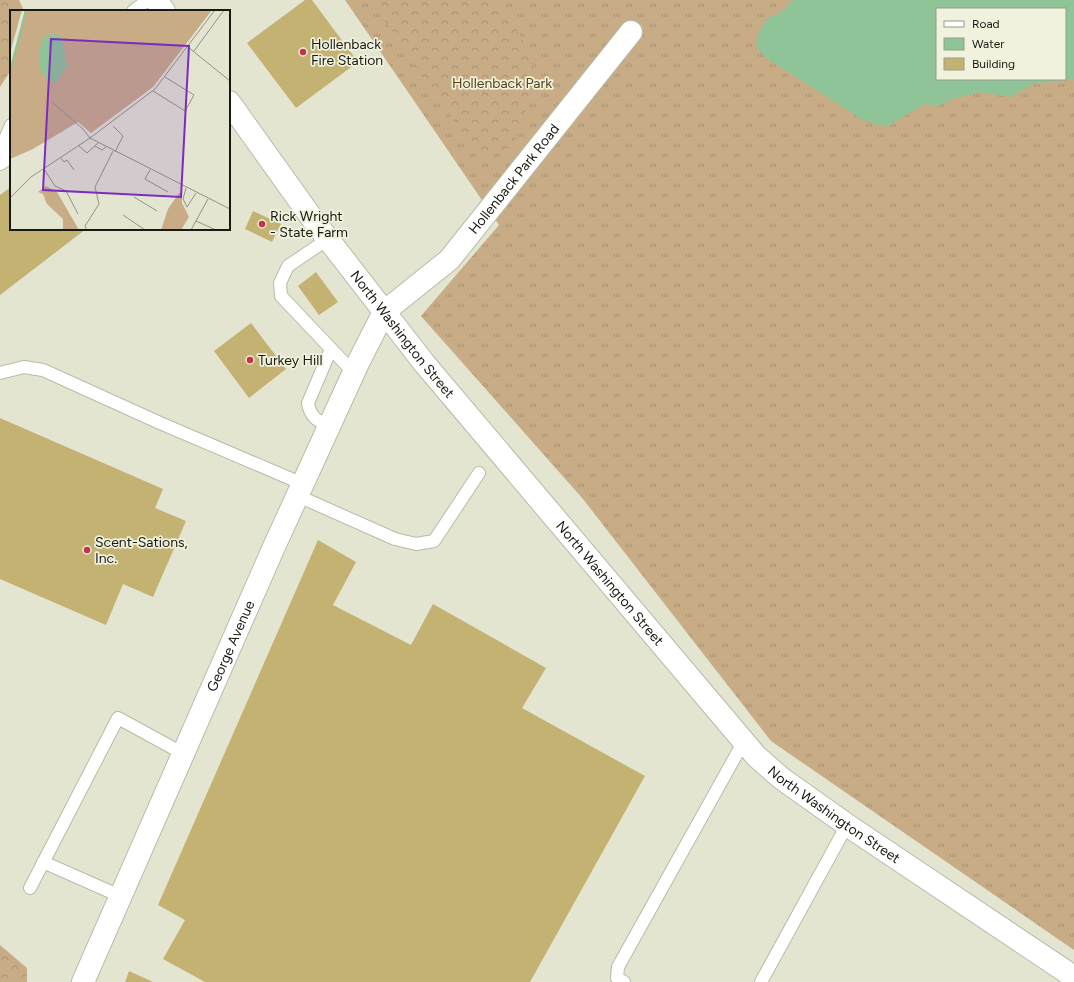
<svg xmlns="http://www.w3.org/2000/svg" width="1074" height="982" font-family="Figtree,sans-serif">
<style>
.grass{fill:url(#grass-tufts);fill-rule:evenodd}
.forest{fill:url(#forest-crowns)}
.water{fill:#8ec498;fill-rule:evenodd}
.building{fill:#c4b273}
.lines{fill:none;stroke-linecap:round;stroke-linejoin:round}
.service-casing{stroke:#b9bba8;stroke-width:14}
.minor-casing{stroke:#b9bba8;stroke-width:24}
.tertiary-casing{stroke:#b9bba8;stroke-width:24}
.service{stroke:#fff;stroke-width:12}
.minor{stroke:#fff;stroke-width:22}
.tertiary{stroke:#fff;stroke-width:22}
.poi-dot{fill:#c43444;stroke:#f0f2de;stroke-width:1.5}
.labels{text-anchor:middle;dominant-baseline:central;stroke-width:3.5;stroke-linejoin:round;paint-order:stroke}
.poi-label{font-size:14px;fill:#181912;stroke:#f0f2de;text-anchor:start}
.park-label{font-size:14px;fill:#5b4014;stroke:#f0f2de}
.street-label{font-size:14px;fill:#181912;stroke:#f0f2de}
.inset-river{fill:none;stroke:#8ec498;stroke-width:2}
.inset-road{fill:none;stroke:#929385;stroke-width:1}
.view{fill:#7b2cbf;fill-opacity:0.15;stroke:#7b2cbf;stroke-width:2}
.inset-edge{fill:none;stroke:#181912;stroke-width:2}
</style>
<defs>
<pattern id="grass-tufts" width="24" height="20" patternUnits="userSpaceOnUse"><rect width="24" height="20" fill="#c7ac86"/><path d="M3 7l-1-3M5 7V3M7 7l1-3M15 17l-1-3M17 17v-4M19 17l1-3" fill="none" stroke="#aa9373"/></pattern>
<pattern id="forest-crowns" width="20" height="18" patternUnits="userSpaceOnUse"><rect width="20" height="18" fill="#c7ac86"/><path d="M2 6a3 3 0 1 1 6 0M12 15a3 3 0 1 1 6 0" fill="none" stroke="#aa9373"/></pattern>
</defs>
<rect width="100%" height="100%" fill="#e3e5d1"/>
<path class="grass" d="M345,0h729v950l-303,-209 -188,-242 -162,-183 78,-91zM937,9h128v70h-128z"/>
<path class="forest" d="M0,0h19l5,11h-13v59l-11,17z
M371,0h127l25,40 14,36 -23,70 -34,13z
M0,945l27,23v14h-27z"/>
<path class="water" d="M793,0h281v79l-41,5 -23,13 -30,-5 -28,7 -13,7 -15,-2 -34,21h-12l-15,-5 -98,-63 -9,-12 3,-13 9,-14 11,-4zM937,9h128v70h-128z"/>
<path class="building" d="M305,0h7l46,62 -62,46 -49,-65z
M11,187v42h75l-86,66v-100z
M253,211l28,13 -9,18 -27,-13z
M316,272l22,30 -19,13 -21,-29z
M251,323l35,46 -37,29 -35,-47z
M0,418l163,71 -8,19 31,13 -33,76 -30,-13 -17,41 -106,-46z
M318,540l38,22 -23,43 78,40 22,-41 113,64 -24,40 123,68 -115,206h-325l-42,-23 22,-39 -27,-15z
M129,971l24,11h-28z"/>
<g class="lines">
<defs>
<path id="service" d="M133,11l15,-11
M0,164l5,-3 -2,-17 8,-19
M328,239l-40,27 -8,17 1,13 73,77
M0,373l24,-6 19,3 117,53 143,61
M329,427c-11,-6 -19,-10 -21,-24l23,-54
M298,496l97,43 21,5 18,-3 45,-68
M43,862l77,34
M30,888l88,-170 66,36
M624,982l-7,-4 1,-11 126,-226
M761,982l86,-157"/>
<g id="minor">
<path id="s1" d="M384,312l65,-52 182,-228"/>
</g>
<g id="tertiary">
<path d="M156,0l8,11"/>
<path id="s2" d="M229,102l85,119 110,142 332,393 25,22 69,49 224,150"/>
<path id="s3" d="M83,982l190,-433 86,-188 25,-49"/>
</g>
</defs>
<use href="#service" class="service-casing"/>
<use href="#minor" class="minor-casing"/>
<use href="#tertiary" class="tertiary-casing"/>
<use href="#service" class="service"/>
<use href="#minor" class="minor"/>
<use href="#tertiary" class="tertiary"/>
</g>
<g class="poi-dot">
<circle cx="303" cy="52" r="4"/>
<circle cx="262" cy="224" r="4"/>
<circle cx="250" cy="360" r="4"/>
<circle cx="87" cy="550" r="4"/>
</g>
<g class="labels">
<g class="poi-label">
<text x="311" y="44">Hollenback<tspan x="311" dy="16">Fire Station</tspan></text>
<text x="270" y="216">Rick Wright<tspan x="270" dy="16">- State Farm</tspan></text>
<text x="258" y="360">Turkey Hill</text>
<text x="95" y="542">Scent-Sations,<tspan x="95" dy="16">Inc.</tspan></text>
</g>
<g class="park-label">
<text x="502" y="83">Hollenback Park</text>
</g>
<g class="street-label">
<text stroke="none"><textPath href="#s1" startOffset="187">Hollenback Park Road</textPath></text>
<text stroke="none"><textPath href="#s2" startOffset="290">North Washington Street</textPath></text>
<text stroke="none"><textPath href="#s2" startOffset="614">North Washington Street</textPath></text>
<text stroke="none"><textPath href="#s3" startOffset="367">George Avenue</textPath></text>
<text stroke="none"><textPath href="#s2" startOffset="938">North Washington Street</textPath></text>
</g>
</g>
<g transform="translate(10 10)">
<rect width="220" height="220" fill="#e3e5d1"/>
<path d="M15,0h187l-59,77 -62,46 -13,-11 -45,27 -23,10v-86z" fill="#c7ac86"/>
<path d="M0,0h12l-12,43zM48,105l9,4 2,5 -40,24 -19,8v-15zM36,176l11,6 22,38h-16v-11l-16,-15 -4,-10 -5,-2zM169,183h3v10l7,14 -8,13h-20l7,-21z" fill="#c7ac86"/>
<path d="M43,23l9,5 5,28 -12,18 -14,-11 -2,-17 3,-17z" fill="#8ec498"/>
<path class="inset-river" d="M0,61l16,-61"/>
<path class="inset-road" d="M178,37l42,34M184,41l30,-41M143,81l32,20 9,-16 -29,-18M42,92l31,27 7,9 140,71M103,116l10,10 -8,16M69,136l8,7 11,-10M85,136l7,4 4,-3M51,148l3,4 3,-2 7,10M34,159l11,17 11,5 12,23M140,160l-5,9 23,13M176,178l-3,11 4,8 9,-14M124,187l23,14M0,188l21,-21 59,-39 65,-49 60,-79M113,205l22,15M186,211l20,9M77,220l-2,-4 14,-22 -4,-17 18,-36M181,220l17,-31"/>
<path class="view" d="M41,29l138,7 -8,151 -138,-7z"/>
<rect width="220" height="220" class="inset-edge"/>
</g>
<rect x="936" y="8" width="130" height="72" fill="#f0f2de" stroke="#9a9b8c"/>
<rect x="944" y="21" width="20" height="6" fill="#ffffff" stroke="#9a9b8c"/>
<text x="972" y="28" font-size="12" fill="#181912">Road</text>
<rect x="944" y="38" width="20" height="12" fill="#8ec498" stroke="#9a9b8c"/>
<text x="972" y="48" font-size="12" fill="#181912">Water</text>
<rect x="944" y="58" width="20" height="12" fill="#c4b273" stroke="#9a9b8c"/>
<text x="972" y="68" font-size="12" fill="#181912">Building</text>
</svg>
